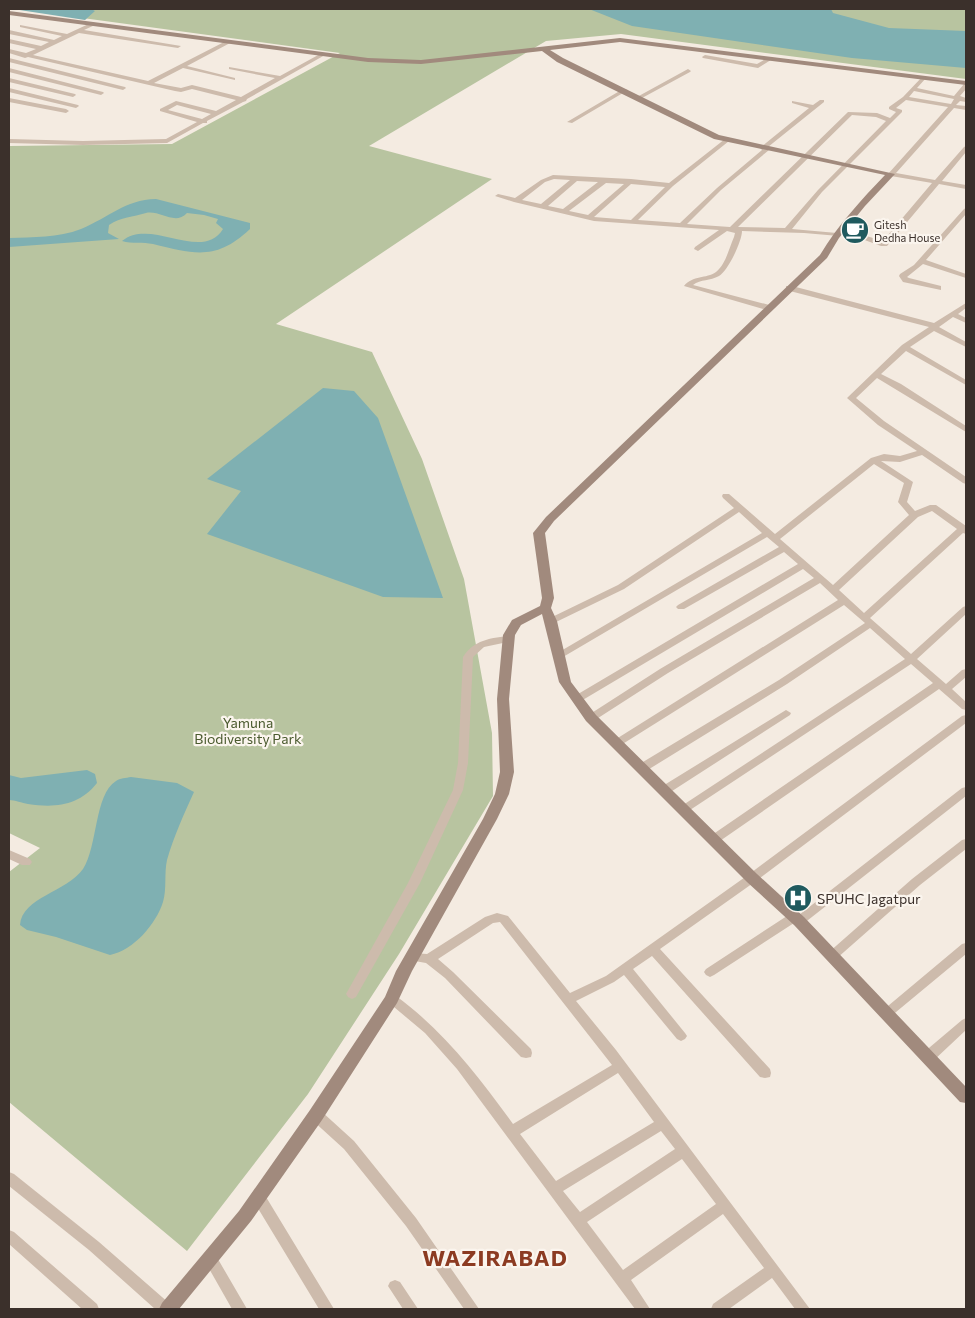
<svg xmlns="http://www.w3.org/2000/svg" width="975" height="1318" font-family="Commissioner,sans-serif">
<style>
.green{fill:#b8c4a0}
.water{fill:#7fb0b2}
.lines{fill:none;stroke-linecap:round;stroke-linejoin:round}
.street{fill:#cdbbac;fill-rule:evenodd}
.secondary{fill:#a18a7d;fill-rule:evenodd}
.labels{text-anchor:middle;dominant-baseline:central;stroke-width:4.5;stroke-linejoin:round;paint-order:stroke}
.far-poi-label{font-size:11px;fill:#3b302b;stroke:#fbf5ee;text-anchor:start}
.park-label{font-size:14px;fill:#4a5a2e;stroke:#fbf5ee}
.poi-label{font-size:14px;fill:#3b302b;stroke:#fbf5ee;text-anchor:start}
.near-district-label{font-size:22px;font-weight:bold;letter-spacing:1px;fill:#8c3b22;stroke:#fbf5ee}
</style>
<rect width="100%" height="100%" fill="#f4ebe1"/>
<path class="green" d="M16,9h950v70l-345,-45 -75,7 -177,105 123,33 -216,145 96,28 50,107 42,120 28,154 1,63 -94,158 -91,140 -121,157 -178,-149v-230l31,-24 -31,-15v-687l163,-2 168,-91z"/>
<path class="water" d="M13,9h78l4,2 -10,9z
M589,9h242l2,4 56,15 77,3v37l-114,-10 -220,-32z
M156,199l94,24v6c-34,32 -55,25 -97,15 -10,-2 -21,0 -31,-3 29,-24 80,22 101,-12l-7,-6 2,-4 -14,-4 -17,-2c-12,13 -27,-3 -41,0 -13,4 -25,4 -37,12l-1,8 11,6 -110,8v-9c24,-1 49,0 72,-9 29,-12 43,-29 75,-30z
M323,388l31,3 24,27 65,180 -60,-1 -176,-63 34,-43 -34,-12z
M87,770l8,4 2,9c-18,23 -42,25 -69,21 -6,-1 -13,-4 -19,-4v-25l12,3z
M131,777l46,6 17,9c-10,22 -20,44 -27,68 -3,13 0,29 -4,42 -7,22 -29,48 -53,53l-54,-18 -29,-7 -7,-5c2,-28 47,-33 63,-56 15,-23 11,-74 33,-88 4,-3 10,-3 15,-4z"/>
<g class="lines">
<path class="street" d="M93,22l3,2 -1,1 -11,5 97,16 -3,2 -99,-15 -46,22 115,26 80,-41 2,1v2l-43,23 48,12v2l-52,-12 -29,15 27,5 11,-3 49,12 34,-19 -46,-9v-2l51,9 40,-22 5,1 -78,44 -1,2 -3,1 -36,19v2h-4l-36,20 -84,2 -74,-2v-4l74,2 83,-2 31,-17 -37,-11v-2l16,-8 40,10 20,-11 -44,-11 -11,3 -6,-1 -147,-34 -3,1 -16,-5v-4l17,4 10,-4 -27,-6v-4l32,7 8,-4 -40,-8v-4l45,10 8,-4 -42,-9v-2l47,9zM177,105l34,9 -9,5 -34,-9z
M705,55l52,9 12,-7 5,1 -16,10 -55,-10 -1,-1z
M9,58l116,29 1,1 -3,2 -114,-28z
M9,68l94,24 1,1 -3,2 -92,-23z
M688,69l3,2 -1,1 -48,26 -5,-1z
M923,76l3,2 -9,10 37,8 10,-12 2,-1v6l-6,7 6,2v4l-6,-1 -4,4 10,1v4l-12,-2 -58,65 39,7 29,-33 2,-1v6l-24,29 24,4v4l-27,-5 -52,62h-6l-44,-16 6,-1 40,12 49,-58 -41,-7 -3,-2 60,-67 -42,-7 -10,8 6,2v2l-80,80 -30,37 45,4 4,2 -2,1 -35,-3 -62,-2c0,10 -14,40 -23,45 -9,5 -18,3 -26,9l80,21v4h-6l-83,-24c9,-11 22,-7 32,-14 10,-8 13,-24 18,-35l1,-4 -8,-2 -29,20 -4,-2 1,-2 24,-17 -125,-9 -80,-19 -19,-6 3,-2 17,4 26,-18 12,-5 78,4 38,4 56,-44h4v2l-56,45 -35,34 42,3 37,-35 45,-38 -2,-2 1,-1 48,-39 -17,-5v-2l21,4 7,-5h4v2l-56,45 2,2 -1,1 -48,40 -34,34 43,3 118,-115 29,1 13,5 6,-6 -7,-3v-2l14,-10zM914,91l40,8 -3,5 -42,-7zM852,115l24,2 10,4 -68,69 -33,38 -47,-1zM554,179l16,1 -29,24 -19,-4 23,-18zM577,181l21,1 -35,27 -15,-3zM606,183l18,1 -36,31 -19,-4zM631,184l34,3 -34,33 -37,-3z
M9,78l66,16 1,1 -3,2 -64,-15z
M9,88l69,17 1,1 -3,2 -67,-16z
M623,89l5,1 -56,33 -5,-1z
M9,98l57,11 3,2 -3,2 -57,-11z
M966,208v6l-40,46 40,14v4l-43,-14 -16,13 2,1 32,8v4l-38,-8 -4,-6 1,-2 14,-9 50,-56z
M786,286h6l142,37 32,-20v5l-8,6 8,4v5l-13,-6 -14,10 27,15v5l-32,-16 -24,16 56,33v5l-60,-34 -25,23 20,10 65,42v6l-89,-54 -21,20 28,23 82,56v7l-3,-1 -41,-28 -22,7 -19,-1 32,21 -6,20 8,9 15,-6h6l30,21v8l-3,-1 -93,85 41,36 52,-47 3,-1v8l-49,45 29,25 16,-14 4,-1v8l-14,12 14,13v8l-4,-1 -23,-20 -222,154h-8l-2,-3 2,-3 224,-154 -22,-19 -227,150 -4,-1 -2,-3 2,-3 225,-148 -35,-31 -83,56 -141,87h-8l-1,-3 1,-3 141,-85 86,-57 -21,-18 -223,140h-8l-1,-2 1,-2 225,-141 -18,-17 -152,90 -73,47h-8l-1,-2 1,-2 73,-47 154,-91 -11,-9 -222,132h-8l-1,-2 1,-2 225,-133 -14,-12 -100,57h-6l-2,-2 2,-2 101,-58 -12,-10 -204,120 -4,1 -5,-3 208,-122 -23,-21 -115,77 -70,34h-6l-2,-2 2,-2 70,-34 116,-77 -11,-10 -1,-2 1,-2h6l46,40 96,-76 13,-4 16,2 17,-5 -39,-26 -31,-27 55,-53 27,-18 -143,-37zM874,464l30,19 -6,19 11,13 -76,70 -53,-46zM932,511l25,18 -93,84 -25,-23 79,-73z
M509,636l5,3 -2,2 -28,6 -11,10 -5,106 -5,27 -43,93 -64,114 -4,2 -4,-2 -2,-3 62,-111 45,-93 5,-27 5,-106c11,-17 27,-19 46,-21z
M786,710l5,3 -1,2 -121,78h-8l-1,-3 1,-3z
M966,715v8l-210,158 -96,68 110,120 1,4 -1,4 -5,1 -5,-1 -108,-121 -19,13 52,64 2,3 -2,3 -4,2 -4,-2 -53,-64 -10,7 -38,19 40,49 194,259h-15l-23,-31 -43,31h-18l2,-5 51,-36 -41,-54 -92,66 19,29h-15l-178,-240 -32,-36 -37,-31 -2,-3 2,-3 4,-2 4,2c48,35 83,81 117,128l99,-59 -112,-143 -7,1 -55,36 15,13 78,77 1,4 -1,4 -5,1 -5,-1 -76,-79 -19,-15 -17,-3 -2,-3 2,-3 4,-1 14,1 58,-37 12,-4 11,3 62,77 36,-17 142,-101 214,-159zM618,1073l36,49 -98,59 -36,-47zM661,1131l14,18 -95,63 -17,-21zM682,1159l34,45 -93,66 -36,-48z
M966,787v9l-163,128 -4,1 -5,-2 -80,52 -4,2 -4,-2 -2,-3 2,-3 84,-55 4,-1 5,2 163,-127z
M966,839v10l-46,36 -84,74 -4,1 -4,-1 -2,-3 2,-3 84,-74 50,-39z
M9,850l21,9 2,3 -2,3h-8l-13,-6z
M966,943v11l-76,63 -4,2 -4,-2 -2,-3 2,-3 80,-67z
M966,1018v12l-33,31 -5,1 -5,-1 -1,-4 1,-4 39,-33z
M316,1110l5,1 33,30 62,77 63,91h-15l-58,-83 -62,-77 -33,-30 -2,-4 2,-4z
M9,1172l5,2 85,68 71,62 2,5h-17l-66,-59 -80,-64z
M258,1190l5,2 71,117h-15l-66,-109 -2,-4 2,-4z
M9,1230l5,2 83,72 2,5h-17l-73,-65z
M210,1252l5,2 32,55h-15l-29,-51 2,-4z
M395,1280l5,2 18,27h-15l-15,-23 2,-4z"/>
<path class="secondary" d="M9,11l359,47 53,2 199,-22 346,43v4l-346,-43 -70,8 13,8 156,77 176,39 -30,32 -26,32 -12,20 -273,263 -9,12 9,65 -3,10 6,13 14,61 25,33 161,159 47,43 162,170v16l-6,-1 -166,-177 -47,-43 -161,-161 -27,-39 -17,-68 -21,11 -6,10 -6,64 5,73 -5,22 -12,25 -85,152 -15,32 -75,117 -71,101 -72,88h-20l3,-6 77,-92 71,-101 75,-113 11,-26 87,-152 12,-25 5,-22 -3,-73 6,-64 9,-15 28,-14 2,-8 -9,-65 13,-16 274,-262c18,-30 41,-55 65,-80l-171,-36 -157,-77 -15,-11 -121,13 -53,-2 -359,-47z"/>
</g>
<defs>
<symbol id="cafe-disc" viewBox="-11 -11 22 22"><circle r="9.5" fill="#1f5a5e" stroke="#fbf5ee"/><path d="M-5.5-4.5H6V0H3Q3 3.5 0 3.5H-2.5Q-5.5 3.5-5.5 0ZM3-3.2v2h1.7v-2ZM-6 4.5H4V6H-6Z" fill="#fff"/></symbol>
<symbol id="hospital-disc" viewBox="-11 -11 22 22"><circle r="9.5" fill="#1f5a5e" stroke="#fbf5ee"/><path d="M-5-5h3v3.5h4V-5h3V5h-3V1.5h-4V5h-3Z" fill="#fff"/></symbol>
</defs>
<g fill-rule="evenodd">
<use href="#cafe-disc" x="839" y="214" width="32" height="32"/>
<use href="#hospital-disc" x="782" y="882" width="32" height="32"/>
</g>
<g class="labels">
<g class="far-poi-label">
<text x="874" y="224">Gitesh<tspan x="874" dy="13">Dedha House</tspan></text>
</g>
<g class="park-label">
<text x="248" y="722">Yamuna<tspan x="248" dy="16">Biodiversity Park</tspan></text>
</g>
<g class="poi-label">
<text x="817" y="898">SPUHC Jagatpur</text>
</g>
<g class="near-district-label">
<text x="495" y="1257">WAZIRABAD</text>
</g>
</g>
<rect width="975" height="1318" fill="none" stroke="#3b302b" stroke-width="20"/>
</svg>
